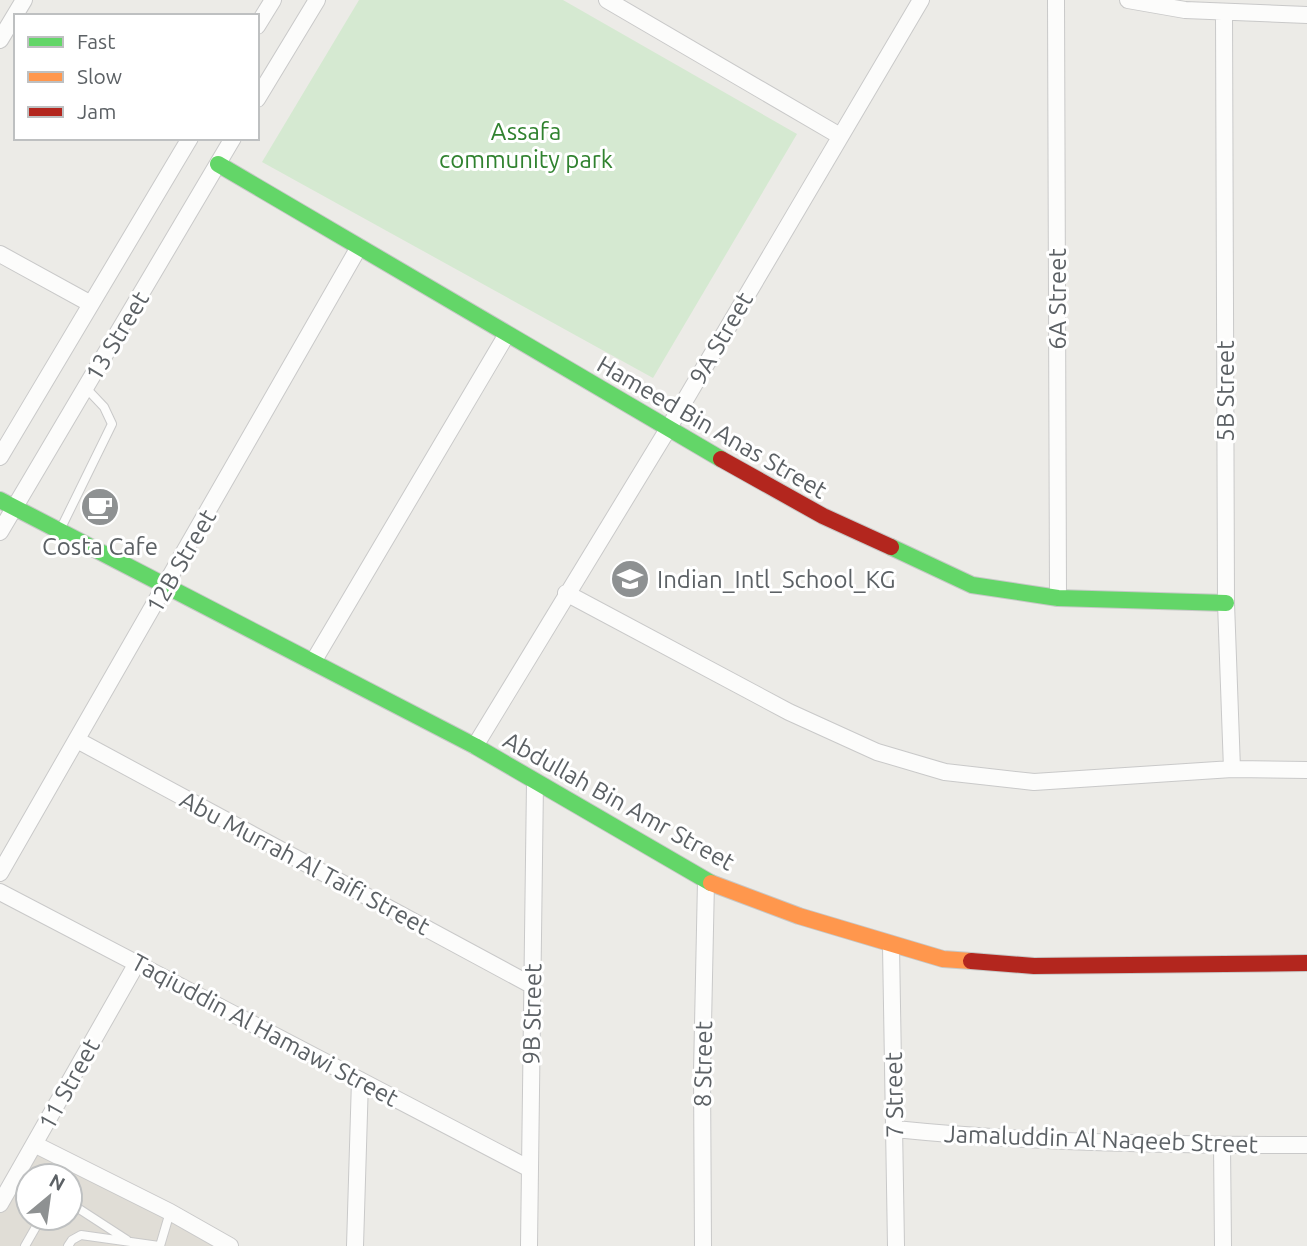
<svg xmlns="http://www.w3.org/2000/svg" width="1307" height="1246" font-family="Ubuntu,sans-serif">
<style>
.education{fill:#e0ddd6;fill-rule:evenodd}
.green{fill:#d5e9d1}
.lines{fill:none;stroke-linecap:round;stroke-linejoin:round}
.lane-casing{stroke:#c9c9c9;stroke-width:10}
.street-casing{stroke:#c9c9c9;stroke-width:18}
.fast-casing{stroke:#c7c8c7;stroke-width:18}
.slow-casing{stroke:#c7c8c7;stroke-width:18}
.jam-casing{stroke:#c7c8c7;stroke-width:18}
.lane{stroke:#fcfcfb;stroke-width:8}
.street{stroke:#fcfcfb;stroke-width:16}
.fast{stroke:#63d668;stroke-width:16}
.slow{stroke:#ff974d;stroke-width:16}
.jam{stroke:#b3261e;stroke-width:16}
.labels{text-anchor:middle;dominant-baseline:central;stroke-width:6;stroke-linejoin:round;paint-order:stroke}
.park-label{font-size:24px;fill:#30822f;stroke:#fff}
.street-label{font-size:24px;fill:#5c6165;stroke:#fff}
.poi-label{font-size:24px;fill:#5c6165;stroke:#fff}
</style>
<rect width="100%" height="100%" fill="#ecebe7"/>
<path class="education" d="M36,1145l194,101h-230v-42zM28,1176h42v42h-42z"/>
<path class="green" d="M359,0h204l234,134 -144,244 -391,-216z"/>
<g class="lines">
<defs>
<path id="lane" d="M61,528l51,-104 -8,-17 -18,-19
M70,1203l57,37
M25,1246l16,-28
M68,1246l4,-6 9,-5 78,11
M160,1246l10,-34"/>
<path id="street" d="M607,0l233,136
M1056,0l2,598
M1128,0l57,10 122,5
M1224,13l2,590 6,166
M257,26l16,-26
M0,40l24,-40
M257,99l60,-99
M0,254l91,50
M0,457l190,-319
M0,532l233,-394
M566,593l223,119 88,40 68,20 89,10 198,-13 75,1
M313,662l194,-328
M77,740l456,246
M475,746l193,-317 253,-429
M0,873l359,-626
M0,892l530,277
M891,945l5,301
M895,1129c137,14 274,16 412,16
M36,1145l134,67 60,34
M1222,1145l1,101
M0,1204l137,-241
M355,1246l5,-166
M529,1246l6,-464
M703,1246l-1,-173 4,-192"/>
<path id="fast" d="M218,164l503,295
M0,500l475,246 236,137
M891,547l81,38 86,13 168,5"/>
<path id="slow" d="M711,883l88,33 144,43 28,2"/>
<path id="jam" d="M721,459l102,57 68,31
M971,961l63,5 273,-3"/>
</defs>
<use href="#lane" class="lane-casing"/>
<use href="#street" class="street-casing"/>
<use href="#fast" class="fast-casing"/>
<use href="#slow" class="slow-casing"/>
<use href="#jam" class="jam-casing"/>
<use href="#lane" class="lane"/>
<use href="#street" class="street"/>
<use href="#fast" class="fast"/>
<use href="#slow" class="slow"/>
<use href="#jam" class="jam"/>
</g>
<defs>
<symbol id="cafe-disc" viewBox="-11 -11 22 22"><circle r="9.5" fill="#8e9192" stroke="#fff"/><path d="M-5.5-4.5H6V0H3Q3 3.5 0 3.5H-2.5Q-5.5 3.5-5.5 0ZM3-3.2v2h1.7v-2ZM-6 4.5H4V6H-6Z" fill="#fff"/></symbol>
<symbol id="school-disc" viewBox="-11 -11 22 22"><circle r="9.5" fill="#8e9192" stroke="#fff"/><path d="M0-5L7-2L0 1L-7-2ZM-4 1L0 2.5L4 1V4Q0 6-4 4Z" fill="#fff"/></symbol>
</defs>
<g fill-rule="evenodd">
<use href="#cafe-disc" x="78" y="485" width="44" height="44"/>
<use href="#school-disc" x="608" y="557" width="44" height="44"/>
</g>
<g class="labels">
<g class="park-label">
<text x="526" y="131">Assafa<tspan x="526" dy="28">community park</tspan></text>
</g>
<g class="street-label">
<text transform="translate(1057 299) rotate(-90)">6A Street</text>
<text transform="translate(117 336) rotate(-59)">13 Street</text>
<text transform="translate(721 338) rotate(-60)">9A Street</text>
<text transform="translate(1225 391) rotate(-90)">5B Street</text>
<text transform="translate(712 427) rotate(30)">Hameed Bin Anas Street</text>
<text transform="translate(181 561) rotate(-60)">12B Street</text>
<text transform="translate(619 801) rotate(29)">Abdullah Bin Amr Street</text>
<text transform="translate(305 863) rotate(28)">Abu Murrah Al Taifi Street</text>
<text transform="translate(532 1014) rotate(-89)">9B Street</text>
<text transform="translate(265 1030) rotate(28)">Taqiuddin Al Hamawi Street</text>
<text transform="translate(703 1064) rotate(-89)">8 Street</text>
<text transform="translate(69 1084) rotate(-61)">11 Street</text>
<text transform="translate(894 1095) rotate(-91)">7 Street</text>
<text transform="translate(1101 1139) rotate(2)">Jamaluddin Al Naqeeb Street</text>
</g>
<g class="poi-label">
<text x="100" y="546">Costa Cafe</text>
<text x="657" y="579" text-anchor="start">Indian_Intl_School_KG</text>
</g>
</g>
<rect x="14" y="14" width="245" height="126" fill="#ffffff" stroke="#bec0c1" stroke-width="2"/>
<rect x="28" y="37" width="35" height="10" fill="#63d668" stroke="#bec0c1" stroke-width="2"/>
<text x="77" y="49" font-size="21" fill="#5c6165">Fast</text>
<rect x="28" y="72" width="35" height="10" fill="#ff974d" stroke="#bec0c1" stroke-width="2"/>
<text x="77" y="84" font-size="21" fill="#5c6165">Slow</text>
<rect x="28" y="107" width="35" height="10" fill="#b3261e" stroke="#bec0c1" stroke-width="2"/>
<text x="77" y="119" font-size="21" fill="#5c6165">Jam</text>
<g transform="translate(49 1197) rotate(29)"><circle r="33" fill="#ffffff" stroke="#bec0c1" stroke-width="2"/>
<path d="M0-5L12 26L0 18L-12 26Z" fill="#8e9192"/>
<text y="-10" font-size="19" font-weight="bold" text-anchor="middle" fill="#5c6165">N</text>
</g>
</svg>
